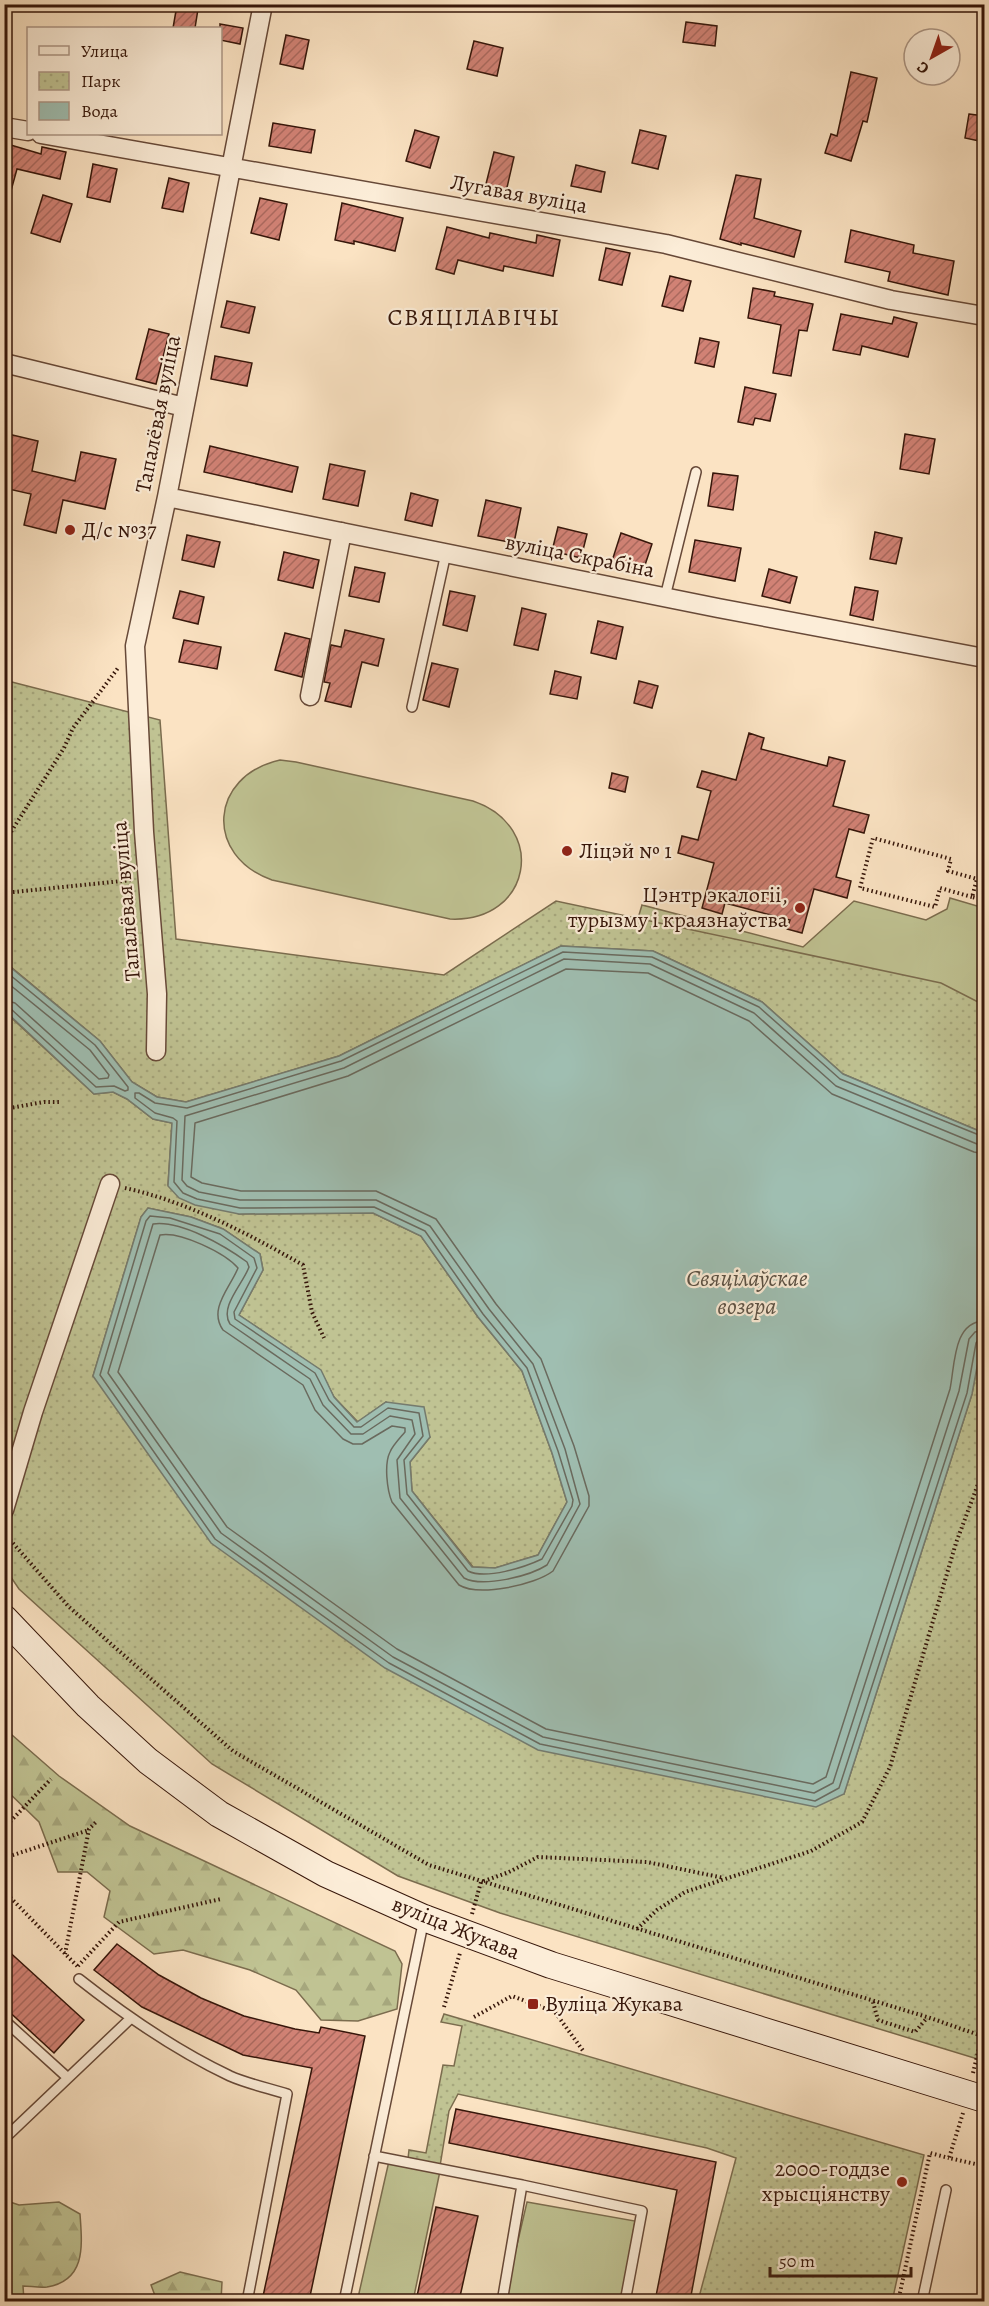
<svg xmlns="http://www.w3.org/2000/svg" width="989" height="2306" font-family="Alegreya,serif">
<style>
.grass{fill:#c0c393;stroke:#7b6c4e;stroke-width:1.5}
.forest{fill:url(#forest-firs);stroke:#7b6c4e;stroke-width:1.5}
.park{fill:url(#park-dots);stroke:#7b6c4e;stroke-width:1.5}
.water{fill:#9fbeb1;stroke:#757b6e;stroke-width:1.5}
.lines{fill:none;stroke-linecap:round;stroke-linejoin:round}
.shore{stroke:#6a6a5e;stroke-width:1.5}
.building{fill:url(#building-hatch);stroke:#36160a;stroke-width:1.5}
.lane-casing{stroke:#674938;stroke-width:12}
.street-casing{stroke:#674938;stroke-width:21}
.secondary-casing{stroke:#36160a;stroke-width:28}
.path{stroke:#36160a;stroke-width:4;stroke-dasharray:1.5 3;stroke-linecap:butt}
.lane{stroke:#fcedd8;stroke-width:9}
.street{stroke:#fcedd8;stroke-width:18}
.secondary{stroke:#fcedd8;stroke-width:26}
.poi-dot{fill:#8f2418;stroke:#fcedd8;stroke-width:2}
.labels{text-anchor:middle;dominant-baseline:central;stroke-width:4.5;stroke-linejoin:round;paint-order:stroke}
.street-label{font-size:22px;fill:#36160a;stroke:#fcedd8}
.poi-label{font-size:22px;fill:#36160a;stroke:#fcedd8;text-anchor:start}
.neighbourhood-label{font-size:24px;letter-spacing:1.5px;fill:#36160a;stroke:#fcedd8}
.water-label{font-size:24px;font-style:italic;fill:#5b5144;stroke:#fcedd8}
</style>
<defs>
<pattern id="forest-firs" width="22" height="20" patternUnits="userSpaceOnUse" patternTransform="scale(1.5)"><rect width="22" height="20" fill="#c0c393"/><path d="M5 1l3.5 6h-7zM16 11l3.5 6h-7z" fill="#a6a77d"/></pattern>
<pattern id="park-dots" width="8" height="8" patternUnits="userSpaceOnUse" patternTransform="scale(1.5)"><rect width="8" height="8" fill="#c0c393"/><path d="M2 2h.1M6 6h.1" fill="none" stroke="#a6a77d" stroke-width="1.8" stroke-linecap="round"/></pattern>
<pattern id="building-hatch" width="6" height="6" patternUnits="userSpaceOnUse" patternTransform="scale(1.5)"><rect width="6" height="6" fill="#d18275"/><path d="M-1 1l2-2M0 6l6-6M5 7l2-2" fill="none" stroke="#aa695e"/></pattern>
</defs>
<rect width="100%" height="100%" fill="#fbe3c3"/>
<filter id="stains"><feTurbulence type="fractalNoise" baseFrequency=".00333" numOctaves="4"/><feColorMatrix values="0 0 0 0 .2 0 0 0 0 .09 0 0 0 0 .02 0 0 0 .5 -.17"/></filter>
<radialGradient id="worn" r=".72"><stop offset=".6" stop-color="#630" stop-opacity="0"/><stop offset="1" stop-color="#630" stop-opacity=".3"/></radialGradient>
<path class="grass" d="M280,760l16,2 177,39c76,26 58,122 -23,118l-178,-39c-68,-24 -63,-104 8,-120z
M950,898l34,10v110l-348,-93 6,-20 161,42 51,-46 72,19 21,-11z
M389,2161l51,10 -27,130 -56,1z
M527,2202l108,19 -13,80 -116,1 3,-23z"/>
<path class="forest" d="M4,1728l55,48 71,50 265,125 7,13 -5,45 -39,12 -37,-1 -25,-30 -46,-20 -67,-20 -29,4 -50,-37 6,-26 -23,-19h-29l-19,-50 -34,-33z
M4,2200l15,5 40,-3 21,12c2,30 7,66 -33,73 -8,1 -17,-1 -24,-1l1,15h-19z
M180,2272l42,10 -1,19h-64l-6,-16z"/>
<path class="park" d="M4,680l156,40 16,219 268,36 112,-74 385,82 43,22v128l-141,-59 -81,-72 -109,-51 -92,-5 -222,110 -153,46 -29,-5 -25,-15 -32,-41 -95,-79z
M4,1011l90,83 19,-2 14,7 26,20 19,4 -4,62 71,29 134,-1 48,23 57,81 44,54 30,82 15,49 -29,53 -43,13 -22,-1 -61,-76 -2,-29 20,-25 -44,-35 -28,20 -24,-25 -14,-27 -81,-55 24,-45 -3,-16 -37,-25 -32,-12 -43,-9 -7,9 -48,159 751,418 128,-400 12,-65v732l-484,-148 -102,-37 -186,-112 -193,-175 -15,-22z
M444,2014l480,141 -32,147 -194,-1 38,-143 -29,-10 -249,-54 -9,17 -9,55 -32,-7 1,-9 17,3 17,-88 11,1 8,-40 -21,-4z"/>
<path class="water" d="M561,946l92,5 109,51 81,72 141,59v196l-12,65 -128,400 -28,13 -278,-57 -153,-82 -174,-125 -118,-167 48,-159 7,-9 43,9 32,12 37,25 3,16 -24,45 82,55 13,27 23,25 29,-20 38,5 6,30 -20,25 2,29 60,76 23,1 43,-13 29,-53 -15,-49 -30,-82 -44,-54 -57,-81 -48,-23 -134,1 -44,-9 -16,-7 -11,-12 4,-63 -19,-4 -26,-20 -14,-7 -19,2 -89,-83 -1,-49 96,79 32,41 25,15 29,5 153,-46z"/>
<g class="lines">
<path class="shore" d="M4,970l91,75 33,42v3l-3,1 -11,-5 -18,1 -85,-78 -7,-2
M4,980l86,70 19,25 -1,3 -9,1 -84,-76 -11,-3
M984,1137l-144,-58 -81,-72 -107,-50 -89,-5 -222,109 -154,47 -32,-5 -16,-10h-4v5l20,15 18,5 4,3 -3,61 9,11 14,6 43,9 134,-1 51,24 58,83 44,54 31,83 15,49 -1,6 -30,53c-17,8 -56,21 -74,12l-61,-77 -3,-34 19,-24 -4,-23 -31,-5 -27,19h-7l-25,-27 -14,-27 -80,-54 -1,-7 23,-44 -3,-10 -34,-24 -50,-16 -20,-2 -4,5 -46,154 115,164 174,124 151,81 275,57 24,-13 128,-395 9,-50 3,-4 5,-1
M984,1145l-7,-1 -141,-58 -82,-73 -104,-49 -86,-5 -220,109 -159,48 -3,64 5,6 12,6 41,8h136l54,26 59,83 44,55 32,85 15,55 -33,61c-17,11 -64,23 -83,13l-64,-80 -3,-38 18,-26 -3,-14 -22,-4 -27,18h-12l-28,-29 -13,-26 -80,-55c-11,-17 13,-40 19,-57l-2,-5c-22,-16 -66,-42 -94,-38l-45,149 113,160 172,124 150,80 271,56 19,-10 126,-392 10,-52 6,-7 9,-2
M984,1154l-10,-2 -142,-58 -83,-73 -101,-48 -82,-4 -218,107 -153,47 -4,54 11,6 39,8h135l60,28 60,85 45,55 33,87 15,50v10l-36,65c-18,14 -74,26 -94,14l-67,-83c-5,-12 -8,-38 -2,-50 3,-7 10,-14 15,-20v-4l-13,-2 -30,18h-9l-10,-5 -28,-29 -12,-25 -80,-55c-15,-21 7,-42 15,-62 -13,-15 -58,-37 -78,-33l-42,137 109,155 170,122 149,80 267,55 13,-7 124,-388c5,-24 3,-67 34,-68"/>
</g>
<path class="building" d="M177,5l21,4 -3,19h-22z
M686,22l31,4 -2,20 -32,-4z
M220,24l23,4 -3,16 -20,-4z
M286,35l23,5 -6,29 -23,-5z
M474,41l29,7 -6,28 -30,-7z
M851,72l26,6 -10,44 -4,-1 -12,40 -26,-8 6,-19 6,2z
M969,114l15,2v26l-19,-4z
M273,123l42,7 -4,23 -42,-7z
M415,130l24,7 -9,31 -24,-7z
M640,130l26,6 -8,33 -26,-6z
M4,143l37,11 1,-7 24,5 -6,27 -43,-10 -8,29 -5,-1z
M494,152l20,5 -8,35 -21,-4z
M93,164l24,5 -7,33 -23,-5z
M576,165l29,7 -4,20 -30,-6z
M736,175l25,4 -7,39 47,13 -7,26 -53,-14v2l-21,-6z
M169,178l20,5 -6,29 -21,-4z
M43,195l29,9 -12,38 -29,-9z
M260,198l27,6 -8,36 -28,-7z
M342,203l61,15 -8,33 -41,-10v3l-19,-4z
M447,227l42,11 1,-5 46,10 1,-8 23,5 -7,36 -49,-10 -1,5 -45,-11 -4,14 -18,-5z
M851,230l63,15 -1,8 41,8 -6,34 -60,-14 2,-9 -45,-10z
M606,248l24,5 -8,32 -23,-5z
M670,276l21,5 -8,30 -21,-5z
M753,288l22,4 -1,4 39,8 -6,27 -8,-1 -8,46 -18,-3 8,-48 -33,-7z
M227,301l28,6 -6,26 -28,-6z
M841,314l51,10 2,-7 23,6 -9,34 -46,-11 -2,9 -27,-5z
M149,329l20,5 -13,50 -20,-5z
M700,338l19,4 -5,25 -19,-4z
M215,356l37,7 -5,23 -36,-7z
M745,387l31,7 -6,27 -15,-3 -2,7 -15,-3z
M4,433l34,8 -6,30 43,10 6,-29 35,7 -11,50 -42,-9 -7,33 -32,-8 7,-31 -27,-6z
M905,434l30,5 -6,35 -29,-5z
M210,446l88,21 -6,25 -88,-20z
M330,464l35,7 -7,35 -35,-7z
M713,473l25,3 -5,34 -25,-4z
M411,493l27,7 -6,26 -27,-6z
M486,500l35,8 -7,35 -36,-7z
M558,527l29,7 -6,24 -29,-7z
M875,532l27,6 -6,26 -26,-5z
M621,533l31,11 -9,27 -31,-10z
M187,535l33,7 -6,25 -32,-7z
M695,540l46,8 -6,33 -46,-9z
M284,552l35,8 -6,28 -35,-8z
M355,567l30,6 -6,29 -30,-6z
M769,569l28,8 -7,26 -28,-7z
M855,587l23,4 -5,29 -23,-5z
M180,591l24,6 -6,27 -25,-6z
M450,591l25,5 -8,35 -24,-6z
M522,608l24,6 -8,36 -24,-5z
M598,621l25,6 -7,32 -25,-6z
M345,630l39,9 -6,27 -16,-4 -11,45 -26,-6 5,-18 -6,-1 7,-37 10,2z
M285,633l25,6 -8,38 -27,-7z
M184,640l37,7 -4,22 -38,-7z
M432,663l26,6 -9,38 -26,-7z
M555,671l26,6 -4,22 -27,-5z
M639,681l19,5 -6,22 -18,-5z
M749,733l15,5 -3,11 66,17 2,-9 16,4 -12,45 36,9 -5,18 -15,-4 -13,48 15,4 -4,17 -33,-9 -12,44 -15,-4 3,-9 -65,-17 -3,11 -20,-6 12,-45 -36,-10 4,-17 16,4 13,-49 -14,-4 5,-16 34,9z
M612,773l16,4 -3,15 -16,-4z
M117,1944l42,31 42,23 43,18 51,13 24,4 2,-6 44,9 -56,265h-47l50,-233 -69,-13 -101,-48 -48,-37z
M4,1947l80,73 -30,33 -50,-46z
M456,2109l260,53 -26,139h-35l22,-111 -228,-47z
M436,2207l42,9 -19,85h-43z"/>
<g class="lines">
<defs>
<path id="lane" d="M665,597l31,-125
M412,707l34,-154
M79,1979c47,37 96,71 151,97 18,8 38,12 57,18l-40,208
M4,2020l64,58
M4,2139l126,-120
M374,2156l148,29
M344,2302l80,-383
M502,2302l20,-117 120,26 -17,91
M922,2302l24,-112"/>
<path id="street" d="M4,127l24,4
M41,134l625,110 225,56 93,16
M4,363l180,44
M167,497l551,111 266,50
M310,696l32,-164
M156,1051l1,-57 -13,-162 -9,-186 32,-149 96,-493
M4,1510l29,-98 77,-228"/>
<path id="secondary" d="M4,1618l84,88 60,55 71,53 107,60 98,44 127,47 433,134"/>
</defs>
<use href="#lane" class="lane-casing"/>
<use href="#street" class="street-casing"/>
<use href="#secondary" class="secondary-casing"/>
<path class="path" d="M4,843l60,-95 9,-20 45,-60
M984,881l-7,-2 -5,18 12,3
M4,893l128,-13
M972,897l-32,-9 -5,19 -75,-19 13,-50 78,21 -3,12 29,8
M4,1109l40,-7h15
M125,1188c63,14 122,45 178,77l9,47 12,26
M4,1533l65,74 164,144 196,114 498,152 55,19 2,-12
M4,1828l47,-49
M4,1858l85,-28
M4,1891l74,76
M472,1914l9,-32 28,-10 29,-15 109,5 77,16
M637,1929l20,-19 28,-18 126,-41 51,-29 28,-55 66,-224 28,-75
M65,1954l24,-125 8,-8
M78,1966l41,-44 102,-23
M873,2002l5,18 37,12 12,-14
M444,2007l16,-54
M474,2017l38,-21 43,16 29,40
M973,2073l9,-37
M963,2113l-14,45 35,8
M898,2302l32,-149 19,5"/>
<use href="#lane" class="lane"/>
<use href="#street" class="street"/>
<use href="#secondary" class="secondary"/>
</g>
<g class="poi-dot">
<circle cx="70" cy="530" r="6"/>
<circle cx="567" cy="851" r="6"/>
<circle cx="800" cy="908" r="6"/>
<rect x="527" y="1998" width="12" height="12" rx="3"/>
<circle cx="902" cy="2182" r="6"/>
</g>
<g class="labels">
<g class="street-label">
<text transform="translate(519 194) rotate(10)">Лугавая вуліца</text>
<text transform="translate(158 414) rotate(-79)">Тапалёвая вуліца</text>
<text transform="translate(580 556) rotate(11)">вуліца Скрабіна</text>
<text transform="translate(126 901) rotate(-95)">Тапалёвая вуліца</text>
<text transform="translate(456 1928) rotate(22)">вуліца Жукава</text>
</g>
<g class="poi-label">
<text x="82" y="530">Д/с №37</text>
<text x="579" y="851">Ліцэй № 1</text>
<text x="788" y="895" text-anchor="end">Цэнтр экалогіі,<tspan x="788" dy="25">турызму і краязнаўства</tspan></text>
<text x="545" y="2004">Вуліца Жукава</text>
<text x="890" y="2169" text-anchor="end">2000-годдзе<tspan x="890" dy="25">хрысціянству</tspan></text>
</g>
<g class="neighbourhood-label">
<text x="474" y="317">СВЯЦІЛАВІЧЫ</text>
</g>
<g class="water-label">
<text x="747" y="1278">Свяцілаўскае<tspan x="747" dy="28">возера</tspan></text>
</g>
</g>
<rect width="989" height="2306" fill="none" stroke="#fbe3c3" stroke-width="24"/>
<rect x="6" y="6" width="977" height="2294" fill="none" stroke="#36160a" stroke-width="3"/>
<rect x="12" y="12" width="965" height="2282" fill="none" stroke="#36160a" stroke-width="1.5"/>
<rect x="27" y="27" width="195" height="108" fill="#fcedd8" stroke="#ad9786" stroke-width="1.5"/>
<rect x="39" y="46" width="30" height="9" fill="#fcedd8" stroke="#ad9786" stroke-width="1.5"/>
<text x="81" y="57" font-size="18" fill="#36160a">Улица</text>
<rect x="39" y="72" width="30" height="18" fill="url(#park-dots)" stroke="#ad9786" stroke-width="1.5"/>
<text x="81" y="87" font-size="18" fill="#36160a">Парк</text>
<rect x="39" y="102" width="30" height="18" fill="#9fbeb1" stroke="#ad9786" stroke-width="1.5"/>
<text x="81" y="117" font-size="18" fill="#36160a">Вода</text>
<g transform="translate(932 57) rotate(220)"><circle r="28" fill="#fcedd8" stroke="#ad9786" stroke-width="1.5"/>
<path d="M0-4.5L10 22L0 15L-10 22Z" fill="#8f2418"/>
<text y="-9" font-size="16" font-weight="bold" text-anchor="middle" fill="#36160a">С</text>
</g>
<path d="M770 2267v9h141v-9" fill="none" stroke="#36160a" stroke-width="3"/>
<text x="779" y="2267" font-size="18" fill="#36160a" stroke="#fcedd8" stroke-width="4.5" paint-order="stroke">50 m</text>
<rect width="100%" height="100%" filter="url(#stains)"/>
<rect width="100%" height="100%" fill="url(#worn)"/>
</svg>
